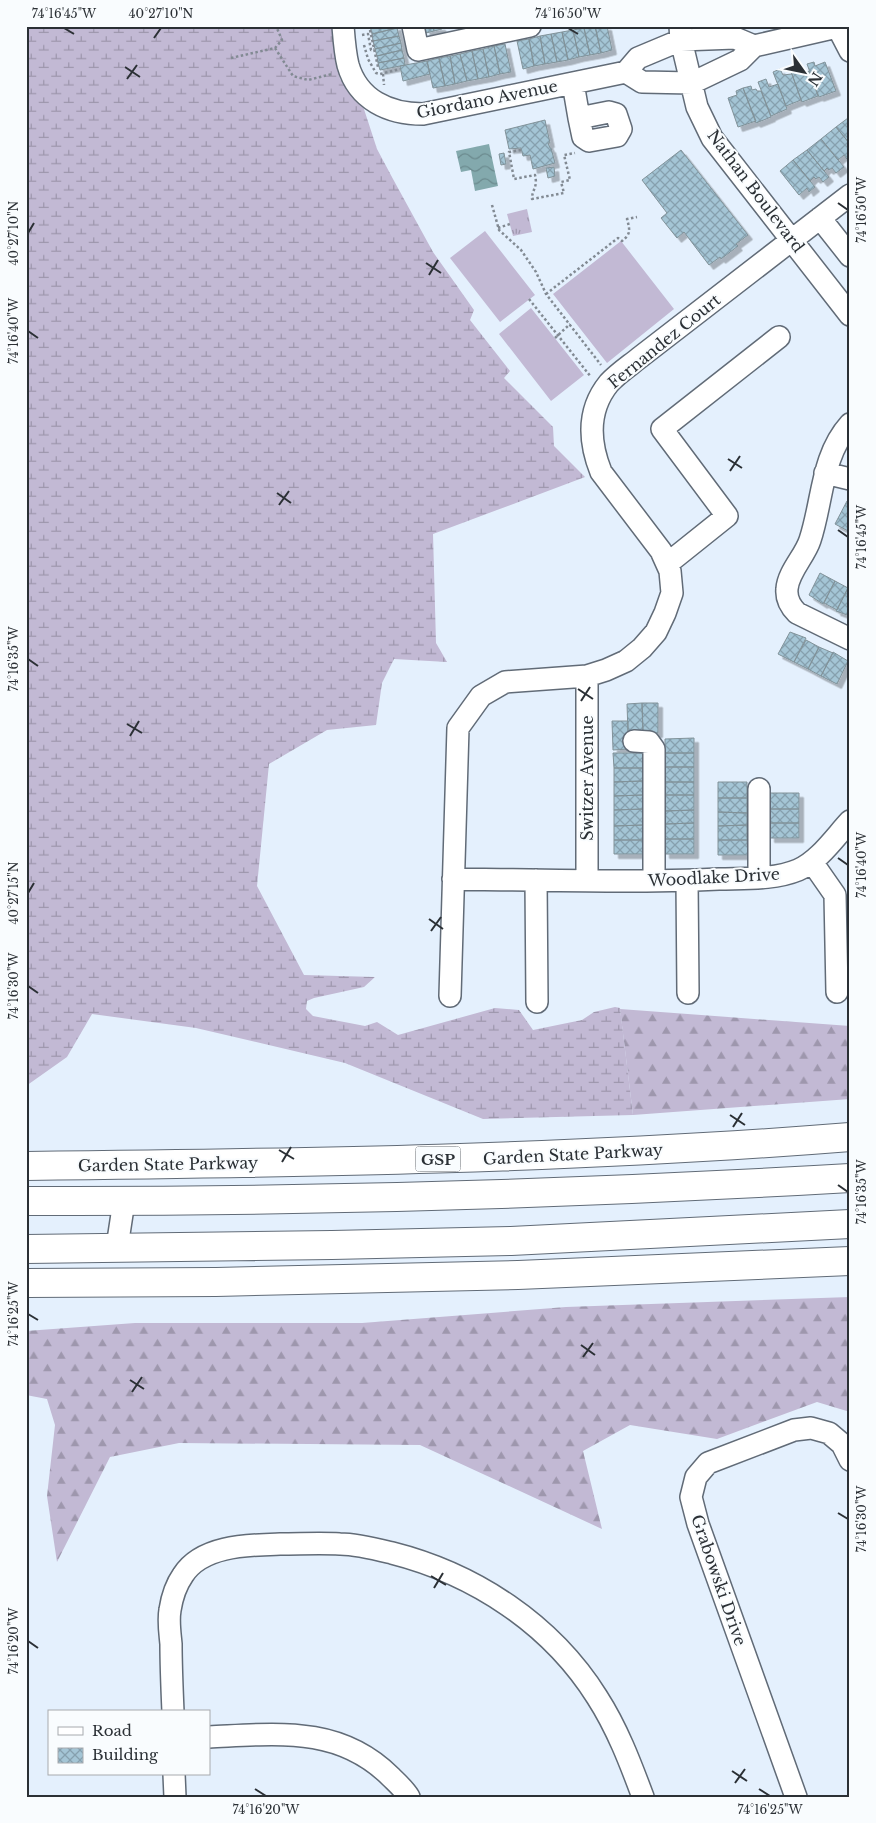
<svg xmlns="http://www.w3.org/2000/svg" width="876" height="1823" font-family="'Libre Baskerville',serif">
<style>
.grass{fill:url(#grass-tufts)}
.forest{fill:url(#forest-firs)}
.wetland{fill:url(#wetland-marsh)}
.pitch{fill:#c2b9d4}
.water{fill:url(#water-waves)}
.building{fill:url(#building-cross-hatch);stroke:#819299;filter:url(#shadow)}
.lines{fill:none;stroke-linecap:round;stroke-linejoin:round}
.minor-casing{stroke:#616b77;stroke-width:24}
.highway-casing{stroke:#616b77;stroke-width:30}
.path{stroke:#828a93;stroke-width:2.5;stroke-dasharray:2.5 2.5;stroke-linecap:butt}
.minor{stroke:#fff;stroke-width:21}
.highway{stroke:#fff;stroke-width:28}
.ticks{fill:none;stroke:#2b3035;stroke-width:2}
.labels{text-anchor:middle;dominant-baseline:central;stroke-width:4;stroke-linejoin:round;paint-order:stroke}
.shield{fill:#f9fcfe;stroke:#696d71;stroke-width:1}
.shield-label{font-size:15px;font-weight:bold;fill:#2b3035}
.street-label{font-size:16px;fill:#2b3035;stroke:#f9fcfe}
.neatline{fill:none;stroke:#2b3035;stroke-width:2}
.ticks-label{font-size:12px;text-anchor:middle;fill:#2b3035}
</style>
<defs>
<pattern id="grass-tufts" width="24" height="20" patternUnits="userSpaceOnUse" patternTransform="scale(1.25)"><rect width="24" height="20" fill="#c2b9d4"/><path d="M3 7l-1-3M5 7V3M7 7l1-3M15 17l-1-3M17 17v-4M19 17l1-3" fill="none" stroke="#9e97ad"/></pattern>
<pattern id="forest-firs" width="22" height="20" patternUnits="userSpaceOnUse" patternTransform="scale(1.25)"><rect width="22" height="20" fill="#c2b9d4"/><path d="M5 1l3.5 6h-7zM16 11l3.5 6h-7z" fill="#9e97ad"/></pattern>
<pattern id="wetland-marsh" width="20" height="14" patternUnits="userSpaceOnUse" patternTransform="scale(1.25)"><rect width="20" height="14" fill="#c2b9d4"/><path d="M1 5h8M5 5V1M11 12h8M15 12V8" fill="none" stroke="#9e97ad"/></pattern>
<pattern id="water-waves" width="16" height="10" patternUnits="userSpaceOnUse" patternTransform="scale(1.25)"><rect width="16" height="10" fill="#83a9ad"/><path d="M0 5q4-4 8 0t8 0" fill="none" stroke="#6b8a8e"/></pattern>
<pattern id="building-cross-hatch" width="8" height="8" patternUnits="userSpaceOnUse" patternTransform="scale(1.25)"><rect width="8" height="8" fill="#a4c5d5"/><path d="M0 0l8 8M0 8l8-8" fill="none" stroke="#86a0ae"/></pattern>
<filter id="shadow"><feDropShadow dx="4.5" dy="4.5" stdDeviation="0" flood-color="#0004"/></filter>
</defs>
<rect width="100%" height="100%" fill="#e4f0fd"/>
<path class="grass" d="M527,209l5,23 -19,4 -6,-22z"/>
<path class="forest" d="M620,1009l230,17v73l-217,16z
M850,1297v115l-33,-10 -100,37 -87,-14 -47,26 19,78 -182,-84 -241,-2 -69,14 -53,105 -10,-66 8,-71 -8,-26 -21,-4v-64l109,-8h227l204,-16z"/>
<path class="wetland" d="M26,26h306l8,53 22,24 15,46 16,30 40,73 41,58 -4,10 40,51 -6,7 49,49 1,19 31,31 -152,57 3,109 11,19 -53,-3 -12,24 -6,42 -49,5 -58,34 -12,122 47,89 71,2 -11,10 -50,11 -7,3 -1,8 7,7 52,10 12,-4 21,13 97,-27 24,2 14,20 49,-10 12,-8 21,-5 5,1 13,107 -150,4 -138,-56 -149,-35 -104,-14 -25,43 -41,29z"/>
<path class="pitch" d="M485,231l50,64 -35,27 -50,-64z
M621,241l53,68 -67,54 -54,-69z
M531,308l53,67 -33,26 -52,-67z"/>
<path class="water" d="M489,144l9,42 -23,5 -4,-21 -10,2 -5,-21z"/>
<path class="building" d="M370,26h27v2l-25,6z
M425,26h8l1,5 -8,2z
M433,26h8l1,3 -8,2z
M595,26l6,27 -11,2 -6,-27z
M595,26h12l5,24 -11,3z
M397,28l2,8 -26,5 -1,-7z
M584,28l6,27 -11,2 -6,-27z
M573,30l6,27 -11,3 -6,-28z
M562,32l6,28 -11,2 -6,-28z
M551,34l6,28 -12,2 -5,-28z
M399,36l2,7 -26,6 -2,-8z
M540,36l5,28 -11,2 -5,-27z
M529,39l5,27 -11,3 -6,-28z
M401,43l1,7 -25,6 -2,-7z
M505,44l6,28 -11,2 -6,-28z
M494,46l6,28 -11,3 -6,-28z
M483,49l6,28 -11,2 -6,-28z
M402,50l2,8 -26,5 -1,-7z
M472,51l6,28 -11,2 -7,-27z
M460,54l7,27 -12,3 -5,-28z
M450,56l5,28 -10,2 -6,-28z
M404,58l1,7 -25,5 -2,-7z
M439,58l6,28 -12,2 -6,-27z
M427,61l3,13 -27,7 -3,-15z
M814,62l1,4 10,-4 11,29 -17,6 -12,-33z
M798,66l2,6 4,-2 1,3 4,-2 9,25 -16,6 -12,-33z
M780,69l3,6 9,-1 9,26 -15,6 -13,-34z
M766,79l3,8 9,-3 9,25 -16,7 -13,-34z
M751,86l1,4 4,-1 1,2h4l10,26 -15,6 -13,-35z
M743,88l13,33 -18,6 -10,-29 9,-3 -1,-4z
M848,118l2,2v24l-14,-17z
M545,120l5,23h-2l2,5h1l4,15 -22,6 -3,-14 -7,1 -2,-8 -12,1 -4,-19z
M836,127l14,17 -1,18 -5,-7 -6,5 -17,-21z
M821,139l23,28 -8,6 -4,-5 -3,2 -2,-2 -3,3 -17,-21z
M681,150l67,85 -12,9 2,2 -17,13 -1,-2 -11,8 -25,-33 -7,6 -16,-20 6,-5 -25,-33z
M807,150l22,27 -6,5 -4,-5 -3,2 -2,-2 -4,4 -17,-21z
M504,153l2,11 -5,1 -2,-11z
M793,160l22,27 -6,5 -2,-4 -8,7 -19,-24z
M554,167l1,9 -7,2 -2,-10z
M847,501l3,2v29l-15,-8z
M820,573l15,8 -12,23 -14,-9z
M835,581l13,7 -11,22 -13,-7z
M848,588h2v28l-14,-5z
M790,632l16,6 -12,24 -16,-8z
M806,640l13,7 -11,22 -14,-7z
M819,647l14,6 -12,23 -13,-7z
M833,652l15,9 -11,23 -16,-8z
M642,703h16v30h-15z
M642,703l1,30h-15l-1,-29z
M612,721h16v28l-15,1z
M694,738v15h-29v-14z
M613,753h30v15h-29z
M665,753h29v14h-29z
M665,767h29v15h-29z
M614,768h29v13l-29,1z
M643,781v14l-29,1v-14z
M665,782h29v13h-29z
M718,782h29v16h-29z
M770,793h29v16h-29z
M643,795l1,14 -30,1v-14z
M665,795h29v15l-29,1z
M718,798h29v15l-29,-1z
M644,809v16l-30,1v-16z
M770,809h29v14h-29z
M694,810v13l-29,1v-13z
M718,812l29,1v12l-29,1z
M694,823v16h-29v-15z
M770,823h29v15h-29z
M644,825v15h-30v-14z
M747,825v15h-29v-14z
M665,839h29v15h-29z
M614,840h30v14h-30z
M718,840h29l1,15h-30z"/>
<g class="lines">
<defs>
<path id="minor" d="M343,26c1,13 2,27 5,39 10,35 41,49 75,49l203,-42
M413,26l5,24 112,-24
M680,26l1,14 16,67 15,31 138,177
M837,26l13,25
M735,38l19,8 -14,14 -48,23 -50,-1 -16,-10 12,-14 43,-18z
M754,46l83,-19
M573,83l6,35
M609,112l7,2 5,15 -4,7 -28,5 -6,-4 -4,-19z
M820,218l30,38
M850,424c-29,32 -27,77 -40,116 -5,16 -22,32 -23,49 -1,10 3,17 10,24l53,26
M825,473l25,6
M667,564l60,-48 -65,-87 117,-92
M587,676v204
M634,741l15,1 5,7v132
M812,862l23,33 2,97
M759,877v-88
M453,879c89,1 178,4 266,0 25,-1 55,1 79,-9 21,-9 37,-33 52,-49
M536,880l1,122
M687,881l1,112
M450,996l8,-268 23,-32 24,-14 82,-6 19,-6 20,-9 16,-13 14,-16 9,-19 7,-20 -2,-22 -9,-20 -60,-79c-12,-30 -14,-62 8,-89 8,-9 20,-17 30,-25l211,-163
M117,1247l7,-46
M173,1712c-1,-23 -2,-46 -2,-68 -1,-11 -3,-23 -1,-34 2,-13 6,-25 13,-35 19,-30 66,-30 97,-31 20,0 40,-1 60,0 17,0 36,5 52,9 83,21 159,71 205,144 20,31 33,65 46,100
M209,1737c67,-3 130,-12 182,40 6,6 13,12 18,20
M174,1774l1,23
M796,1797l-98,-273 -7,-27 5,-20 12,-14 86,-33 17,-2 18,5 13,11 8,16"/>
<path id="highway" d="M26,1166c275,-3 550,-7 824,-29
M26,1201c275,1 549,-7 824,-23
M26,1249l306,-4 179,-4 339,-17
M26,1283l190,-1 302,-7 332,-14"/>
</defs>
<use href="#minor" class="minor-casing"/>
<use href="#highway" class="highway-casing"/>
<path class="path" d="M370,30l8,37
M362,35l6,-1 3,16 3,-1
M364,45l4,14 8,14 4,1 20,-5
M275,48l18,28 15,4 24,-6
M231,58l44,-10 7,-8 -6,-14
M383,74l1,11
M521,150l-12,2 5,27 21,-4c3,13 -3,14 -3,24l32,-6 -3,-11 9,-2 -6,-25 11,-2
M492,205l7,25 22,20 15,22 10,22 55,71
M498,228l12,-4
M546,294l72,-56 4,3c9,-7 8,-11 5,-22l10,-2
M529,299l62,78
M555,338l15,-14"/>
<use href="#minor" class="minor"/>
<use href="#highway" class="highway"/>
</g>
<path class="ticks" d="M64,28l10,6M568,28l10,6M154,38l7,-10M125,67l15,10M127,79l10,-14M838,203l10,7M28,233l6,-10M426,263l15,10M429,275l9,-15M28,331l10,7M728,459l14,9M730,471l10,-15M277,493l14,10M279,505l10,-14M838,530l10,7M28,659l10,7M578,689l15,10M581,701l9,-14M127,724l15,9M130,736l9,-15M838,858l10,7M28,893l6,-10M429,919l14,10M431,931l10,-14M28,986l10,7M730,1115l15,10M733,1127l9,-14M279,1150l15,9M282,1162l9,-15M838,1185l10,7M28,1314l10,6M581,1345l14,10M583,1357l10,-14M130,1380l14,9M132,1392l10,-15M838,1513l10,6M431,1576l15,9M434,1588l9,-15M28,1641l10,7M732,1771l15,10M735,1783l10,-14M255,1789l11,7M759,1789l11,7"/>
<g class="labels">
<rect class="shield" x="415.5" y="1146.5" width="45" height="25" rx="4"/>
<g class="shield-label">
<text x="438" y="1159">GSP</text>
</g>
<g class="street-label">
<text transform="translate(487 99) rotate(-11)">Giordano Avenue</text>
<text transform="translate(756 191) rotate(53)">Nathan Boulevard</text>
<text transform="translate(664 341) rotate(-39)">Fernandez Court</text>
<text transform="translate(587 778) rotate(-90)">Switzer Avenue</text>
<text transform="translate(714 877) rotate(-3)">Woodlake Drive</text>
<text transform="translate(573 1154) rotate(-3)">Garden State Parkway</text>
<text transform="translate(168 1164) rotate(-1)">Garden State Parkway</text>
<text transform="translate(719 1580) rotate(71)">Grabowski Drive</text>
</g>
</g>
<rect width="876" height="1823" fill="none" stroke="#f9fcfe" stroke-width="55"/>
<rect x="48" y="1710" width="162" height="65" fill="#f9fcfe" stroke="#a7aaae"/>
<rect x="58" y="1727" width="25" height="8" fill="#ffffff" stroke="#a7aaae"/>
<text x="92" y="1736" font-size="15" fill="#2b3035">Road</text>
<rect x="58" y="1748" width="25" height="15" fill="url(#building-cross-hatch)" stroke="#a7aaae"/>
<text x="92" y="1760" font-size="15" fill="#2b3035">Building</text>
<g transform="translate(804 72) rotate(123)" stroke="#f9fcfe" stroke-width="4" paint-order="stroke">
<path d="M0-4L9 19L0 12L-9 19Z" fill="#2b3035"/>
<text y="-8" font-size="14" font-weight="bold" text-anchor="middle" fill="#2b3035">N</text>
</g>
<rect x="28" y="28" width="820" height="1768" class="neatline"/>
<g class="ticks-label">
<text x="64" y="18">74°16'45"W</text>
<text x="161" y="18">40°27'10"N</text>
<text x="568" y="18">74°16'50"W</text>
<text transform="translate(862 210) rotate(-90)" y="4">74°16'50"W</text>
<text transform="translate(14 233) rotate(-90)" y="4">40°27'10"N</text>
<text transform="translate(14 331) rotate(-90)" y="4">74°16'40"W</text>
<text transform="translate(862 537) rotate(-90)" y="4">74°16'45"W</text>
<text transform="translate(14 659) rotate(-90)" y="4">74°16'35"W</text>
<text transform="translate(862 865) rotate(-90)" y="4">74°16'40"W</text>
<text transform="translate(14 893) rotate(-90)" y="4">40°27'15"N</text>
<text transform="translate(14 986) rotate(-90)" y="4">74°16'30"W</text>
<text transform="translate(862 1192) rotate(-90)" y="4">74°16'35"W</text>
<text transform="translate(14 1314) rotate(-90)" y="4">74°16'25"W</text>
<text transform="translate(862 1519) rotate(-90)" y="4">74°16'30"W</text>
<text transform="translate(14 1641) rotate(-90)" y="4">74°16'20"W</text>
<text x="266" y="1814">74°16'20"W</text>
<text x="770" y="1814">74°16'25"W</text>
</g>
</svg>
